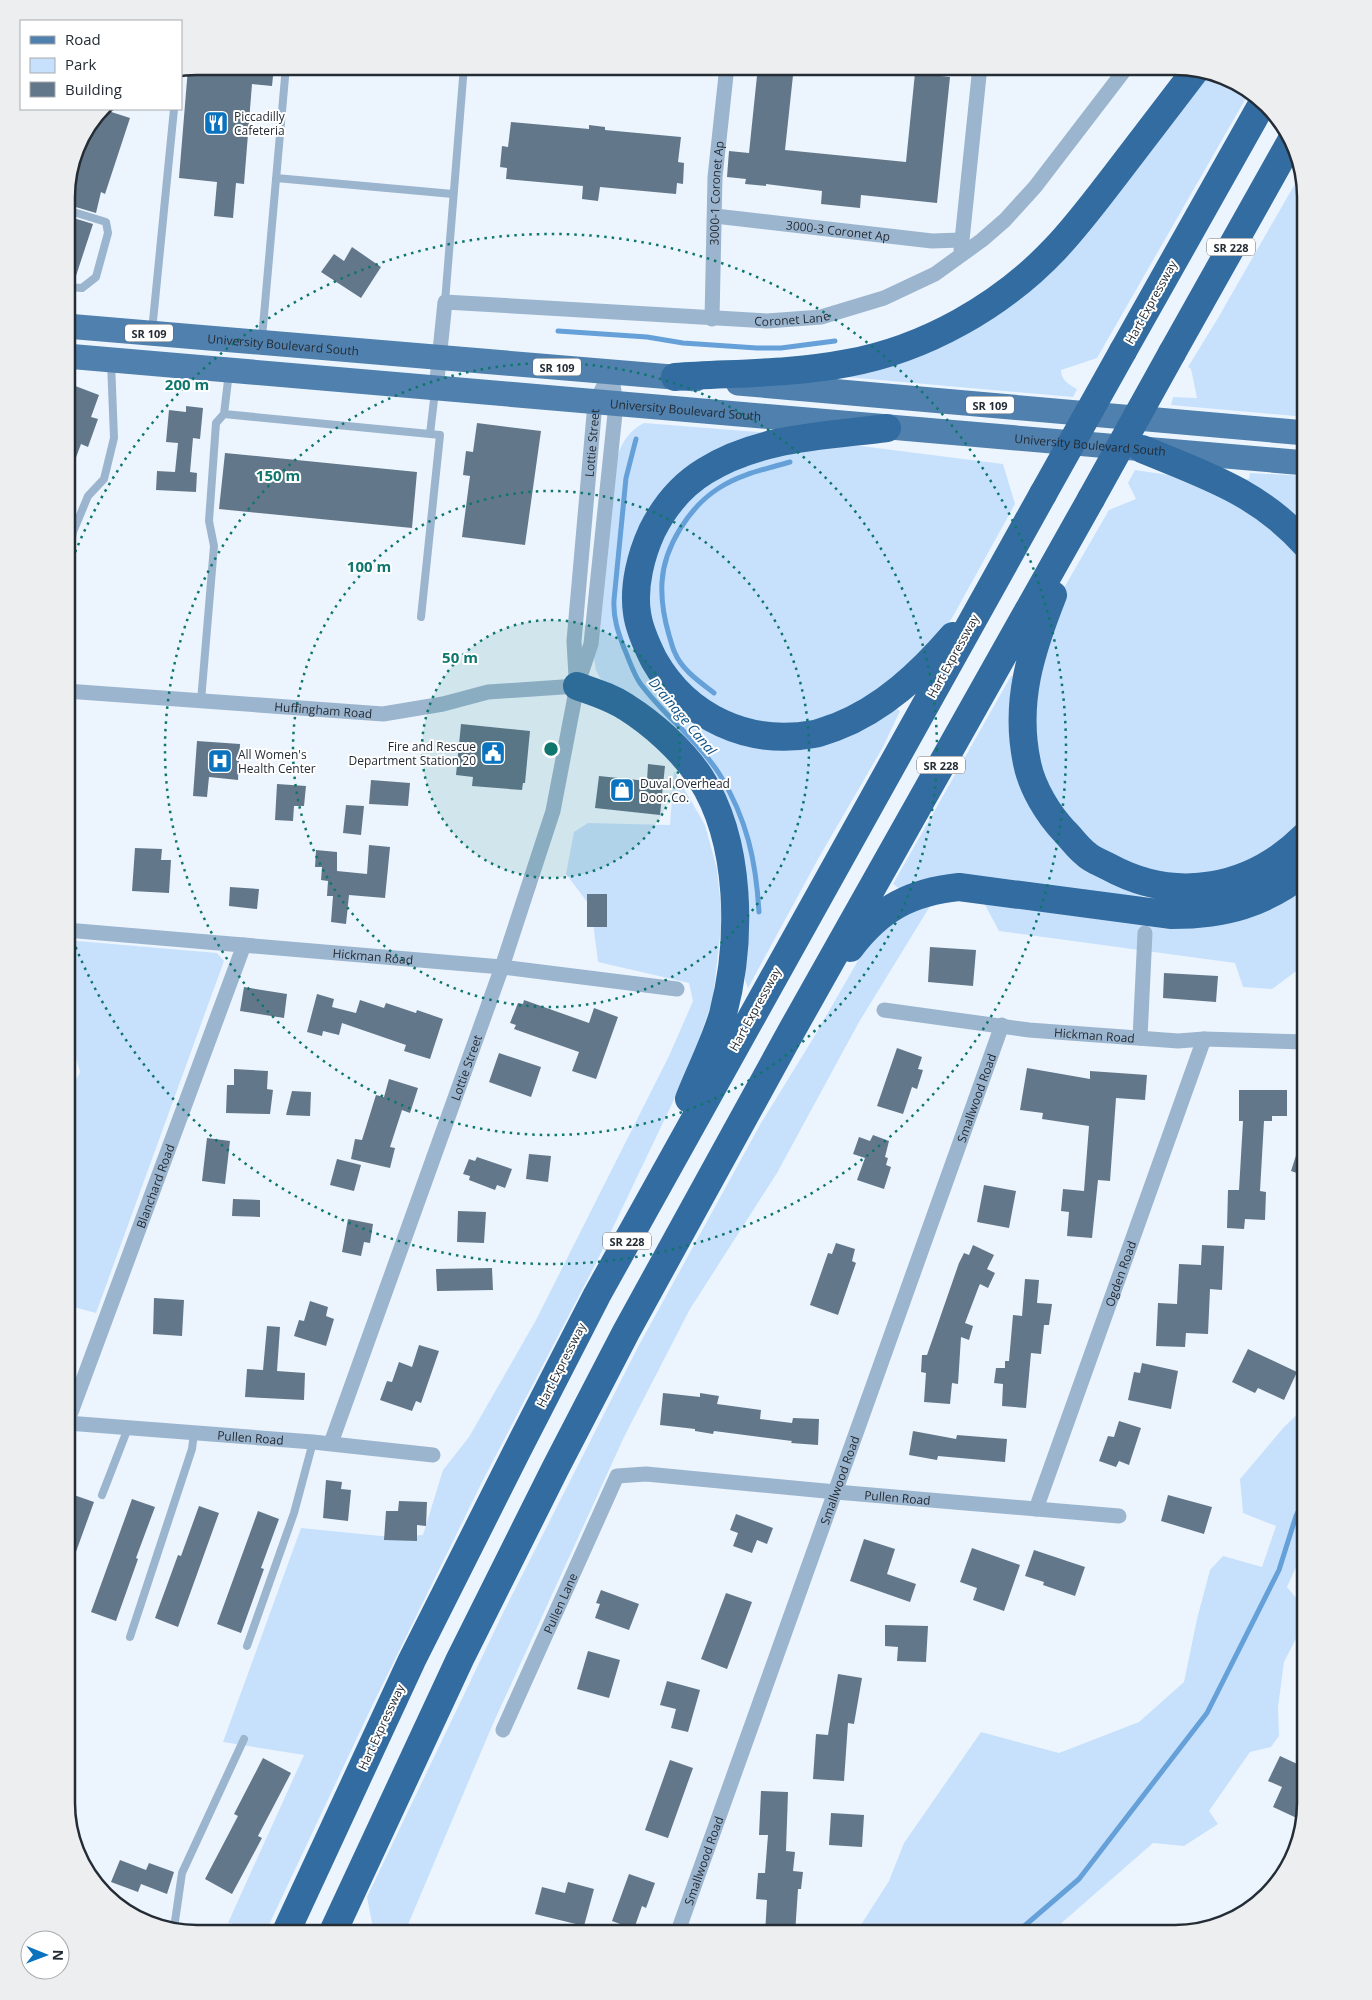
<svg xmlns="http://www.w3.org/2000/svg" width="1372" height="2000" font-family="'Open Sans',sans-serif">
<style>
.green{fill:#c7e1fc}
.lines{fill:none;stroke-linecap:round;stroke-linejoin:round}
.stream{stroke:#65a0d8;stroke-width:5}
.building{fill:#63778a}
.service{stroke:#9cb5cf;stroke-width:8}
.minor{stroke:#9cb5cf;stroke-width:15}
.primary{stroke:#5080ad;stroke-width:25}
.motorway{stroke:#326ca0;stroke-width:28}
.motorway-bridge{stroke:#326ca0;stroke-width:28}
.ring{fill:none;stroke:#0f766e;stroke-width:2.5;stroke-dasharray:2.5 5}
.labels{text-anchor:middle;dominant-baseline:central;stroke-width:4;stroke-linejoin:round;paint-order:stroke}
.shield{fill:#fff;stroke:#666b72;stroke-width:1}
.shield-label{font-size:11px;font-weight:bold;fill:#242c35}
.poi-label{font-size:12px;fill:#242c35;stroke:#fff;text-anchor:start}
.street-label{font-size:12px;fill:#242c35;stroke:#fff}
.water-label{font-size:14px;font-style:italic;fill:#125387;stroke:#fff}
.rim{fill:none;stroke:#242c35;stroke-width:2.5}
.centre{fill:#0f766e;stroke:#fff;stroke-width:2.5}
.ring-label{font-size:15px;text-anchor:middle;font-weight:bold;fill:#0f766e;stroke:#fff;stroke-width:4;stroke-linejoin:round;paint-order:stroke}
</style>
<rect width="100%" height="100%" fill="#ecf5fe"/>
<path class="green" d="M1201,73l46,15 3,3 -153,267 -36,12c0,10 8,15 16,19l-4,8 -238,-21 149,-61z
M1300,175l6,22v220l-135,-12 2,-8 24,1 -6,-29 -3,-2 30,-49z
M644,423l128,10 -114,72 -22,134 126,107 131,-40 7,5 -17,36 -65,112 -70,129 -3,-8 1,-66 -68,-175 -78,-61 -4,-8 -2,-12 20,-189c5,-21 11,-36 30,-46z
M853,445l150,19 12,40 -63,114 -17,22 -51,53 -57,30 -67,5 -61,-28 -37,-43 -16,-53 10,-62 38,-53 71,-36z
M1135,470l48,7 57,24 66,57v265l-52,40 -54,15 -68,-8 -53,-37 -32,-43 -18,-70 32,-127 48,-83 27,-11 -8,-16z
M1250,473l56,3v56l-67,-52 10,-1z
M1011,676l8,2 8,112 117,100 -3,13 -201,-27 -24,5 -16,8 -7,-5z
M674,771l31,54 12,44 5,49 -9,80 -22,66 -95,199 -113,217 -111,226 -105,223 -39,-6 76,-168 -81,-13 78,-214 90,9 32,-2 20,-65 26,-33 67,-117 133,-264 24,-55 -4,-18 -91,-21 -7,-55 -25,-33 8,-42 14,-9 82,2z
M1306,887v77l-34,25 -29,-2 -8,-24 -236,-32 -15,-28 168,21z
M932,903l-73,119 -82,151 -87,136 -66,128 -132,289 -88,208h-24l-7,-6 -6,-31 137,-286 134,-264 123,-224 53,-86 53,-92 20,-23z
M66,940l151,13 7,8 -128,352 -30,-8v-206l14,-27 -14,-48z
M1306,1406v139l-19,42 19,23v9l-22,43 -6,45 1,29 -8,11 -21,5 -41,59 9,13 -34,22 -31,-3 -104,91h-194l34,-53 15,-38 77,-111 78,21 80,-31 45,-40 13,-63 13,-49 13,-14 39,11 14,-41 -33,-13 -3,-34 44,-52z"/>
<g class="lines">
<path class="stream" d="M558,331l89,6 36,6 74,5h24l54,-7
M636,439l-10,39 -12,122c-1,18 4,32 10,48 5,11 9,25 16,35 24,33 58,57 80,92 27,44 36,86 39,137
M714,693c-14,-11 -32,-23 -39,-40 -3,-6 -4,-12 -6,-18 -5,-17 -8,-35 -7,-53 2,-35 27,-75 57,-94 21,-14 47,-19 71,-26
M1015,1934l64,-55 128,-166 72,-143 17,-54 10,-21"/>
</g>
<path class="building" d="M197,66h77l-2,20 -20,-2 -8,100 -8,-1 -3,35 -19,-2 3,-34 -38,-4 9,-110z
M758,66h36l-9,84 121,12 9,-89 35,4 -13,126 -76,-8 -1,13 -39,-4 1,-13 -56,-7v2l-21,-2 1,-5 -19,-2 2,-26 20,2z
M102,109l28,9 -25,76 -4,-2 -5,21 -27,-8 6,-22 -7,-2 8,-34z
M511,122l78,7v-4l16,2v3l76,7 -3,25 6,1 -1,21 -6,-1 -1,11 -76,-7 -2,14 -16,-2 1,-13 -77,-7 1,-11 -7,-1 2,-21 6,1z
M67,216l26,8 -19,58h-8z
M352,247l29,20 -20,31 -40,-26 13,-18 10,7z
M70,384l29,11 -8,22 7,2 -10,28 -7,-3 -13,35 -2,-87z
M186,406l17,2 -3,31 -7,-1 -3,34 7,1 -1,19 -40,-2 1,-19 18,1 3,-29 -12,-1 3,-32 17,2z
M477,423l64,8 -16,114 -63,-8 8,-61 -7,-1 3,-24 7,1z
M225,453l192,19 -5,56 -193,-19z
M461,724l69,7 -5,52h-2l-1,7 -50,-4 1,-9 -17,-2z
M197,741l43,3 -2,36 -29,-3 -2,20 -14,-1z
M648,764l17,2 -5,49 -65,-7 4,-32 48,5z
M371,780l39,3 -2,23 -39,-2z
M277,784l29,2 -2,20h-10l-1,15 -18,-1z
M346,805l18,1 -3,29 -18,-2z
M369,845l21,2 -5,51 -36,-3 -3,29 -15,-2 2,-26h-6l1,-15 -7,-1 1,-13h-7l1,-17 21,2v19l30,3z
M135,848l27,1 -1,11h10l-2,33 -37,-2z
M230,887l29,2 -2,20 -28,-3z
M587,894h20v33h-20z
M930,947l46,3 -3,36 -45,-4z
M1164,973l54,3 -2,26 -53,-4z
M244,987l43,7 -3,24 -44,-7z
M317,994l17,5 -2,8 24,6 4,-13 24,8 2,-5 30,10 1,-3 26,9 -13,40 -26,-8 2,-6 -64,-22 -3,12 -16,-4 -1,5 -15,-4z
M524,1000l65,23 5,-15 24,9 -22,62 -24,-8 7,-19 -65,-23 2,-4 -6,-2 8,-20 5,1z
M897,1048l25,9 -4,12 5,1 -6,19 -5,-2 -9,27 -26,-8z
M499,1053l42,14 -10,30 -42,-15z
M1027,1068l63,11v-8l57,4 -2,25 -29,-2 -6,83 -12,-1 -6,58 -25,-2 2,-24 -8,-1 2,-22 21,2 5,-65 -47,-7 1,-6 -23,-3z
M234,1069l34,2 -1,18 6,1 -3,24 -44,-1 1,-28h7z
M389,1079l29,9 -8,25 -8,-3 -12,37 5,1 -5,20 -39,-9 4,-20 7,1 14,-45 8,2z
M1239,1090h48v26h-15v5h-8l-4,70 6,1 -1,28 -20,-1 -1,10 -17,-1 1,-38h11l4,-69h-4z
M292,1091l19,1 -1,24 -24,-1z
M1303,1134h3v42l-15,-5z
M873,1135l16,6 -4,16 3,1 -2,7 5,2 -7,22 -27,-9 8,-22 -12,-4 6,-17 11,4z
M207,1138l23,3 -5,43 -23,-3z
M529,1154l22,2 -3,26 -22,-3z
M477,1157l35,12 -7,19 -8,-3 -2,5 -26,-10 1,-4 -7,-2 6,-15 6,2z
M337,1159l24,6 -7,26 -24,-6z
M984,1185l32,6 -7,37 -32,-6z
M233,1199l27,1v17l-28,-1z
M458,1211l28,1 -2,31 -27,-1z
M348,1219l25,5 -3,19 -6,-1 -3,14 -19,-4z
M836,1243l19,6 -3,12 4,2 -18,52 -28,-10 18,-52 4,1z
M973,1245l21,10 -7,14 8,4 -7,15 -8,-4 -1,2 -14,37 8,3 -4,14 -8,-3 -3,47 -6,-1 -2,21 -26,-2 2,-29 -5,-1 1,-17h5l32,-92 5,-10 5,2z
M1202,1245l22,1 -2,44 -12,-1 -2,45 -22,-1 -1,14 -29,-1 2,-43 19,1 2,-40 22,1z
M492,1268l1,22 -56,1 -1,-22z
M1025,1279l14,1 -2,23 15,1 -3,21h-5l-3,29 -10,-1 -5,55 -24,-2 1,-22 -9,-1 2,-15h9v-7h4l4,-46 9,1z
M154,1298l30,2 -2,36 -29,-2z
M310,1301l18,6 -2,9 8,3 -8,27 -32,-10 5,-16 5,1z
M267,1326l13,1 -3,44 28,2 -1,27 -59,-3 2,-28 16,1z
M419,1345l20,6 -18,52 -5,-2 -4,10 -32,-11 7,-19 5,1 7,-20 13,5z
M1248,1349l49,23 -13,28 -26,-12 -3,5 -23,-11z
M1142,1363l36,8 -7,38 -43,-9 6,-28 6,1z
M663,1393l37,4v-4l19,3 -2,8 44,6 -1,9 32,4 1,-5 26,1 -1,26 -27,-2 1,-2 -78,-10 -1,3 -18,-3v-2l-35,-4z
M1119,1421l22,7 -12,37 -10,-4 -3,6 -17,-6 9,-25 6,1z
M913,1431l43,8 1,-4 50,4 -2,23 -67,-6 -1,4 -28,-5z
M326,1480l16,2 -1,7 10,1 -3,31 -25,-3z
M71,1494l23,8 -26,72h-2v-67z
M1168,1495l44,12 -8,27 -43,-13z
M132,1499l23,8 -19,51 2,1 -22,62 -25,-9z
M399,1501l28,1 -1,24 -9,-1v16l-33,-1 2,-29h12z
M199,1506l20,7 -41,114 -23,-9 23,-63 3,1z
M258,1511l21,8 -18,49 3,1 -23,64 -24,-9z
M736,1514l37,14 -6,16 -10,-4 -5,13 -19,-7 5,-13 -8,-3z
M864,1539l31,10 -8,25 29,10 -6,18 -60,-21z
M972,1548l48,17 -16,46 -31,-11 4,-12 -17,-6z
M1034,1550l51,17 -10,29 -32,-11 1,-3 -19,-6z
M601,1590l38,14 -10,26 -34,-12 5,-14 -4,-1z
M726,1593l26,9 -25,67 -26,-10z
M885,1625l43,1 -2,36 -29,-1 1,-14 -13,-1z
M588,1651l32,9 -11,38 -32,-9z
M838,1674l24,4 -8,46 -6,-1 -4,58 -31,-2 3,-45 12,1z
M667,1681l33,9 -12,42 -17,-4 5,-19 -16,-4z
M1280,1756l26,12v35l-5,17 -28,-13 9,-20 -14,-6z
M263,1758l28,15 -33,63 4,2 -30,56 -27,-15 33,-63 -4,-2z
M670,1760l23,8 -25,70 -23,-8z
M761,1791l27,1 -2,59 9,1 -2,19 10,1 -2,17h-3l-3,45h-30l2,-34 -11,-1 2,-26h7l3,-38h-9z
M831,1813l33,2 -2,32 -33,-2z
M120,1860l26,10 3,-7 25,9 -7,22 -26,-10 -3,8 -27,-10z
M629,1874l26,9 -9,25 -4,-2 -8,23 -22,-8z
M568,1882l26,7 -10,37 -49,-12 7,-27 23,6z"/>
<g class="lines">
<path class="service" d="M276,178l177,16
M67,287l15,1 14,-11 12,-44 -2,-11 -39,-12
M445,302l19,-236
M152,331l22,-222
M262,338l24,-272
M224,414l206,20
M66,572l7,-40 15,-36 16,-17 10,-41 -3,-76
M421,617l19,-182 -10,-1 5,-43
M201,701l13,-155 -5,-25 7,-98 8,-9 5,-42
M102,1495l26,-67
M130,1637l62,-188 2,-16
M247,1646l47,-133 19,-71
M174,1928l8,-55 62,-134"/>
<g class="minor">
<path id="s1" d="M715,216l217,25 29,-1"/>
<path d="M961,250l19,-184"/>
<path id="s2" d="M712,319l3,-142 12,-111"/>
<path id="s3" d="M436,389l9,-87 322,19 54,-4 63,-19 51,-24 47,-34 23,-20 30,-33 92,-120"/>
<path id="s4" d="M576,677l-2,-36 21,-238 16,-31"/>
<path id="s5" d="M66,691l317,23 60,-10 45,-12 89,-6"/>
<path id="s6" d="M66,930l436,37 175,22"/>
<path id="s7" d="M884,1010l145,20 149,11 26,-2 102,3"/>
<path d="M1140,1038l5,-105"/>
<path id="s8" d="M67,1423l246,19 120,13"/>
<path id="s9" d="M66,1426l178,-481"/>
<path id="s10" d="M331,1443l171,-476 51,-156 24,-125 14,-42 25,-240 -5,-32"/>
<path id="s11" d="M1036,1509l168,-470"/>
<path id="s12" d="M503,1730l114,-254 29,-2 190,18 283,24"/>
<path id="s13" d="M677,1934l325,-909"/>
</g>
<g class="primary">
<path id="s14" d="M66,326l630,53"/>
<path id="s15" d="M66,356l1240,107"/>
<path d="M738,383l568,50"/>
</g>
<path class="motorway" d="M1123,351l139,-247
M1172,353l119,-212
M675,377c57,-4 117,-3 173,-14 77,-14 153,-57 207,-114 22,-23 42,-50 62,-76 26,-34 52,-68 78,-102
M887,428c-62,8 -128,9 -182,43 -23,14 -41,36 -53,60 -11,24 -19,55 -15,82 2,16 10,33 17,47 33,58 95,86 160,74 7,-1 15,-5 22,-7 47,-18 85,-54 117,-91
M1142,449c63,26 117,43 164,96
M1053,595c-22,56 -39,107 -26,168 5,25 21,51 38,69 7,7 13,16 21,22 6,6 16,9 23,13 68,37 143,22 197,-32
M577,686c17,6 34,11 49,21 27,17 56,43 74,70 42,65 42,164 23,237 -8,28 -23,57 -34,85
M850,948c30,-40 61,-56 109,-61l213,28c53,0 92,-11 134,-44
M285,1934l127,-274 106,-211 79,-154 446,-801
M332,1934l128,-275 95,-190 71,-137 166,-302 299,-531"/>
<path class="motorway-bridge" d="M1043,494l80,-143
M1091,499l81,-146"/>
</g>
<circle cx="551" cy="749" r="129" fill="#0f766e" fill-opacity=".12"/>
<g class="ring">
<circle cx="551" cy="749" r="129"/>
<circle cx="551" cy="749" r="258"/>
<circle cx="551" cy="749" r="386"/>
<path d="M67 573A515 515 0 1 1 67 925"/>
</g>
<defs>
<symbol id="restaurant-square" viewBox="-11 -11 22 22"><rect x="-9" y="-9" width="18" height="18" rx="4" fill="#0b73be" stroke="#fff"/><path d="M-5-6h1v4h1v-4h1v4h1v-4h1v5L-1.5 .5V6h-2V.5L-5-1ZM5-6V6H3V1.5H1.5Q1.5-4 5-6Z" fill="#fff"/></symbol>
<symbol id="civic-square" viewBox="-11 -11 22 22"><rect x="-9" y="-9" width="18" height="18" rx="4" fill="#0b73be" stroke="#fff"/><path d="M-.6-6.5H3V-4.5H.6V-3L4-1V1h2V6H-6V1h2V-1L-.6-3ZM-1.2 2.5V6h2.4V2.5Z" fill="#fff"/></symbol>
<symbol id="hospital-square" viewBox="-11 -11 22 22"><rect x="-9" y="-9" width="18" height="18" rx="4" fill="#0b73be" stroke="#fff"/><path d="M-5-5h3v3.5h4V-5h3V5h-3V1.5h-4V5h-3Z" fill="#fff"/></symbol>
<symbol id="shop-square" viewBox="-11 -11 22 22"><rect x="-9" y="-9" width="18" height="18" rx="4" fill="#0b73be" stroke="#fff"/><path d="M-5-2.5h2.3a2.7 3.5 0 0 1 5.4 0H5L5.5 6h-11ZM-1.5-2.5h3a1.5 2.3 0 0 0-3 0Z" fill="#fff"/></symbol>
</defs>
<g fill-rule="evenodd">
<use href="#restaurant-square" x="202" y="109" width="28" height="28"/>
<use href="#civic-square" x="479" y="739" width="28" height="28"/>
<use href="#hospital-square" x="206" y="747" width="28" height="28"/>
<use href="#shop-square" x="608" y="776" width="28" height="28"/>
</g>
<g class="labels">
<g class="shield">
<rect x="1207" y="238.5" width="48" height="17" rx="4"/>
<rect x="125" y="324.5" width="48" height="17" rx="4"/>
<rect x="533" y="358.5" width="48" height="17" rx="4"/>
<rect x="966" y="396.5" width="48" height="17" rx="4"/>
<rect x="917" y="756.5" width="48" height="17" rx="4"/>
<rect x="603" y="1232.5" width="48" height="17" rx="4"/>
</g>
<g class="shield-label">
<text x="1231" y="247">SR 228</text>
<text x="149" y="333">SR 109</text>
<text x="557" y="367">SR 109</text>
<text x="990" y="405">SR 109</text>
<text x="941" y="765">SR 228</text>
<text x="627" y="1241">SR 228</text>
</g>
<g class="poi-label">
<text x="234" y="116">Piccadilly<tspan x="234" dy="14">Cafeteria</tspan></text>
<text x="476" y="746" text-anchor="end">Fire and Rescue<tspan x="476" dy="14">Department Station 20</tspan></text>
<text x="238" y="754">All Women's<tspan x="238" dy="14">Health Center</tspan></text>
<text x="640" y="783">Duval Overhead<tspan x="640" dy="14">Door Co.</tspan></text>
</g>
<g class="street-label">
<text stroke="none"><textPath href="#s2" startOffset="126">3000-1 Coronet Ap</textPath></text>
<text stroke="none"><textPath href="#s1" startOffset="124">3000-3 Coronet Ap</textPath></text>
<text transform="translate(1151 302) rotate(-61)">Hart Expressway</text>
<text stroke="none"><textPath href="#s3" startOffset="435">Coronet Lane</textPath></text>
<text stroke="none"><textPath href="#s14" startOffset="218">University Boulevard South</textPath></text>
<text stroke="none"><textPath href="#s15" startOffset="622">University Boulevard South</textPath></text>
<text stroke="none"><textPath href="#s4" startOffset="235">Lottie Street</textPath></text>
<text stroke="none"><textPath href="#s15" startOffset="1028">University Boulevard South</textPath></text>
<text transform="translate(953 656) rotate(-61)">Hart Expressway</text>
<text stroke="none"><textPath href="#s5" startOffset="258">Huffingham Road</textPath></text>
<text stroke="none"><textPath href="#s6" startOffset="308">Hickman Road</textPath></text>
<text transform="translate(755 1009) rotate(-61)">Hart Expressway</text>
<text stroke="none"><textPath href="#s7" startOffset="212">Hickman Road</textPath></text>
<text stroke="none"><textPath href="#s10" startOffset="399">Lottie Street</textPath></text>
<text stroke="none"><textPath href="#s13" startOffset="888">Smallwood Road</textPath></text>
<text stroke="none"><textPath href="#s9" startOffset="256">Blanchard Road</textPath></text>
<text stroke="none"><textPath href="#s11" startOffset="250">Ogden Road</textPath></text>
<text transform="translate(561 1365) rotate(-63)">Hart Expressway</text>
<text stroke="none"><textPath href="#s8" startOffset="184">Pullen Road</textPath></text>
<text stroke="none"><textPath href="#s13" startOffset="482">Smallwood Road</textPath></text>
<text stroke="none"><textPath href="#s12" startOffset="560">Pullen Road</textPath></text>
<text stroke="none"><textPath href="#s12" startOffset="139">Pullen Lane</textPath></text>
<text transform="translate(381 1727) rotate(-65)">Hart Expressway</text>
<text stroke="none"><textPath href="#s13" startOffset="78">Smallwood Road</textPath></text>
</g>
<g class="water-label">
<text transform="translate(683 716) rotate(50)">Drainage Canal</text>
</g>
</g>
<path d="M0 0H1372V2000H0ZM197 75H1175A122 122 0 0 1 1297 197V1803A122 122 0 0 1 1175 1925H197A122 122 0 0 1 75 1803V197A122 122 0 0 1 197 75Z" fill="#edeeef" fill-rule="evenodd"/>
<path class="rim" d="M197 75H1175A122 122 0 0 1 1297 197V1803A122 122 0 0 1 1175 1925H197A122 122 0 0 1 75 1803V197A122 122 0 0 1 197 75Z"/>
<circle cx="551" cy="749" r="8" class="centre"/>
<g class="ring-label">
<text x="187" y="390">200 m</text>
<text x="278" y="481">150 m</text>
<text x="369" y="572">100 m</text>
<text x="460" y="663">50 m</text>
</g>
<rect x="20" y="20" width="162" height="90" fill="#ffffff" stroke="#a7abae"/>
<rect x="30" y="36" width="25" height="8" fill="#5080ad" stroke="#a7abae"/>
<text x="65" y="45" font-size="15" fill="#242c35">Road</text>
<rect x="30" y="58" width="25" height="15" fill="#c7e1fc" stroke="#a7abae"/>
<text x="65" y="70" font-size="15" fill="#242c35">Park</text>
<rect x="30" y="82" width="25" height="15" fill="#63778a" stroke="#a7abae"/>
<text x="65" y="95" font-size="15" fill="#242c35">Building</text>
<g transform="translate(45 1955) rotate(91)"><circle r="24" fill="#ffffff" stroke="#a7abae"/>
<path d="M0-4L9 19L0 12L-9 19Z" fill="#0b73be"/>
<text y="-8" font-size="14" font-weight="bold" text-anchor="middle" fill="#242c35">N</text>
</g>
</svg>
